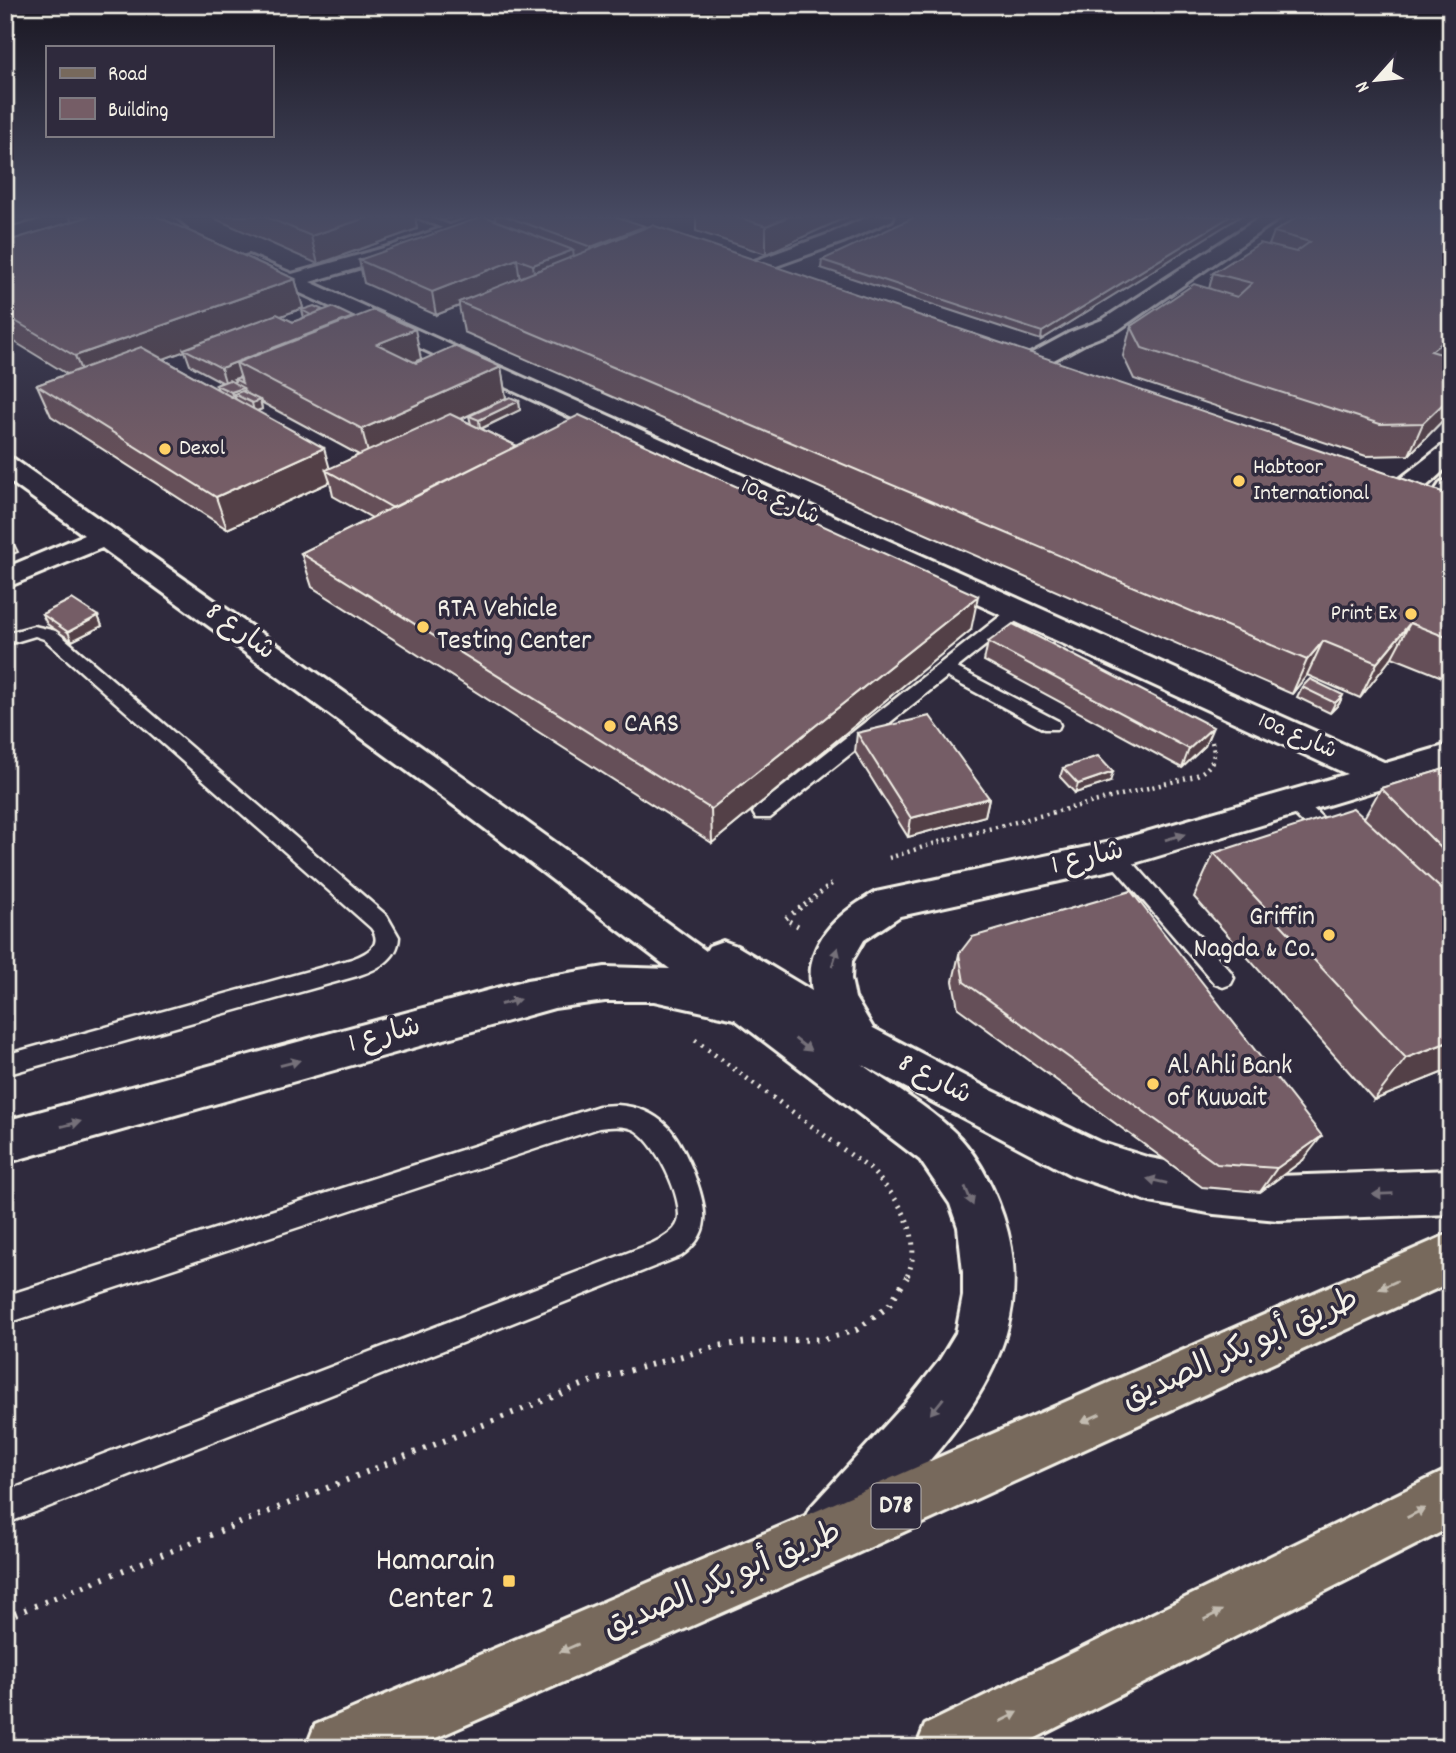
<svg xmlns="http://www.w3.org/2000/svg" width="1456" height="1753" font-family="Dekko,'Playpen Sans Arabic',sans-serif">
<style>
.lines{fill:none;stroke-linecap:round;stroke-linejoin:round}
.lane-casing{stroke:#f4f1e8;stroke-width:5}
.street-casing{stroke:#f4f1e8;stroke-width:6}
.primary-casing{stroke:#f4f1e8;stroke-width:6}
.path-far2{stroke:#f4f1e8;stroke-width:4.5;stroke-dasharray:2 4.5;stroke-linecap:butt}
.path-far1{stroke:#f4f1e8;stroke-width:5;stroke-dasharray:2 6;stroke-linecap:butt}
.path{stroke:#f4f1e8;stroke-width:6;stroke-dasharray:2.5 8;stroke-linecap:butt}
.lane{fill:#2f2a3d;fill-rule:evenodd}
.street{fill:#2f2a3d;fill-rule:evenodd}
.primary{fill:#77695c;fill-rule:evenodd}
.wall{fill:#655058;stroke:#f4f1e8;stroke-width:2;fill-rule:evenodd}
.shaded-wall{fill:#524147;stroke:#f4f1e8;stroke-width:2}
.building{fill:#755d66;stroke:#f4f1e8;stroke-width:2}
.oneway{fill:#747079}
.oneway2{fill:#c2bbb0}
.poi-dot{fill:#ffd166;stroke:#2f2a3d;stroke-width:2.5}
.labels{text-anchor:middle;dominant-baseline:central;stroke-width:7;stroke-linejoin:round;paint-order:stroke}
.far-poi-label{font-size:23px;fill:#f4f1e8;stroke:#2f2a3d;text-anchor:start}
.far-street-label{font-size:23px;fill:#f4f1e8;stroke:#2f2a3d}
.shield{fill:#2f2a3d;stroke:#b9b5b5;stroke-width:2}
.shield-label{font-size:26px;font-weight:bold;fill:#f4f1e8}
.poi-label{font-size:28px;fill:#f4f1e8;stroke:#2f2a3d;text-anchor:start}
.street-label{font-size:28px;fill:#f4f1e8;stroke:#2f2a3d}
.near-street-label{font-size:33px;fill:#f4f1e8;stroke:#2f2a3d}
.near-poi-label{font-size:33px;fill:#f4f1e8;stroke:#2f2a3d;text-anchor:end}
</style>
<rect width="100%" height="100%" fill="#2f2a3d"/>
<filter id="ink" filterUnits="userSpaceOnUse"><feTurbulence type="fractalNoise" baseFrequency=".0143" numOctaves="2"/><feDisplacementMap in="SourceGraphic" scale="14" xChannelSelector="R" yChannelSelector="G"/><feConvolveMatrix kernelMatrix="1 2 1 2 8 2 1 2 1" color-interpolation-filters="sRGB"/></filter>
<g filter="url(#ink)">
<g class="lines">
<defs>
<path id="lane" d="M413,216h14l32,13 -9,2z
M1018,606l8,5 -2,4 -67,53 101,53 2,4 -2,4h-14l-97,-52 -177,141h-14l-3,-5 3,-5 256,-201z
M34,626l22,5 331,285 12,21c-1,23 -23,33 -42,39l-352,99v-20l347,-96c15,-6 32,-14 19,-31l-327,-289 -9,-3 -30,9v-11z
M1295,796l7,2 39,38 3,5 -3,5 -7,2 -7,-2 -39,-38 -3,-5 3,-5z
M1115,847l7,3 109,122 3,6 -3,6 -8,3 -8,-3 -107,-124 -3,-5 3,-5z
M617,1105c19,1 37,8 50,21 16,15 40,72 37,95 -1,15 -12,27 -23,35l-676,268v-32l648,-249c8,-4 22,-11 25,-21 7,-22 -24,-85 -46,-93 -10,-4 -23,-2 -33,-1l-594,196v-28l594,-190z"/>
<path id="street" d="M56,216h28l-2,4 -77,22v-12z
M150,216h20l16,13 -10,6 -7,-2z
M475,216h26l-2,4 -94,34 -95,28 1076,481 65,-19v24l-336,101 -215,47 -36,24 -12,21 -1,18 4,19 18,30 118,62 108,52 51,16 64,12 64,6 173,-6v44l-173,6 -64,-6 -64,-12 -79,-27 -210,-111c29,21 66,42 91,66 24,22 41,56 51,86 47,141 -70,239 -154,333l-20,9 -20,-9 -9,-20 9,-20 95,-104 35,-44 17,-28 7,-37v-24l-5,-45 -8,-23 -30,-44 -185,-141 -81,-18h-49l-51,7 -549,155v-42l522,-141 78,-13 65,2 -211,-160 -357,-261 -97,40v-20l79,-33 -79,-57v-21l9,2c231,163 463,326 692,492l3,-5 14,-5 14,5 75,45c-9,-48 26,-78 64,-99l239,-51 232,-67 -1064,-489 -41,-19 -3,-4 3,-4 7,-2 43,18 99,-28z
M870,216h24l-2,4 -49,22 -86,31h-14l-3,-4 3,-4 86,-31z
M1262,216h21l-165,114 -33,13 -50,27h-16l-4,-5 4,-5 50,-27 33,-13z
M1451,443v21c-18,15 -39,42 -63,36l-4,-6 4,-6 54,-42z
M1451,480v28l-3,5 -10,2 -10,-2 -4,-6 17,-25z"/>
<path id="primary" d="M1451,1233v49l-611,279 -427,187h-107l9,-23 483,-206z
M1451,1468v59l-435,221h-100l9,-23z"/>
</defs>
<use href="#lane" class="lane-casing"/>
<use href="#street" class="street-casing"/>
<use href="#primary" class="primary-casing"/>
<path class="path-far2" d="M889,858l53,-17 253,-65c16,-8 22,-16 17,-34
M799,909l34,-26"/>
<path class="path-far1" d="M798,926l-13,-7 16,-12
M695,1040l175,129c29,30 56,67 36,110"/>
<path class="path" d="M5,1618l587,-237 126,-35 30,-4 77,-3 31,-9 32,-23 19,-30"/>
<use href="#lane" class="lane"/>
<use href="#street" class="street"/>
<use href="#primary" class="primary"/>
</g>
<path class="wall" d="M69,216h87l139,63 8,29 -23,8 13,6 11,-4 -2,-8h21l31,8 67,41 -7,3 87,5 5,31 -45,21 10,5 -2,-8 50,-15 1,9 -39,19 36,17 454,184 -259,213 -400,-256 -11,-34 71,-35 -39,-22 -3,-14 -103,47 -176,-113 -14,-31 30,-11 -62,-38v-94l67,-20zM185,351l5,14 32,17 -6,3 2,5 -55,-31zM261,402l98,53 -29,14 -73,-58 5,-2z
M209,216h206l2,13 -99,35z
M427,216h28l-14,5z
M495,216h119l31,12 806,267v170l-9,12 -50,-20 -32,41 -53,-23 -15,19 -828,-362 -5,-26 -23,9 -72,-32 -5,-23 136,-40z
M696,216h153l-83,38 -70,-23z
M1241,216l-200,124 -220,-72 1,-8z
M1451,216v196l-42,43 -43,1 -232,-77 -11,-23 8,-30 78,-37 4,-16 56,-28 5,-13z
M42,614l56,2 4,10 -30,15 -25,-17z
M988,642l217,104 -23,22 -198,-107z
M1302,687l41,8 -4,9 -9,9 -33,-16z
M857,733l132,65 -4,18 -77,21 -53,-85z
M1451,767v302l-77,31 -180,-203 20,-44 150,-35 17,-30z
M1063,768l47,14 -35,11 -15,-16z
M959,954l344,206 -43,32 -58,-5 -244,-179 -5,-27z"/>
<path class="shaded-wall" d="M372,216h43l2,13 -99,35 -7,-28z
M440,216h15l-14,5z
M790,216h59l-83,38v-28z
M1231,216h10l-200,124 1,-8z
M645,226l1,22 -53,21 -2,-22z
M573,250l3,22 -40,16 -3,-23z
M517,259l3,22 -61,21v4l-23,9 -4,-23z
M295,279l8,29 -116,42 -3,-1 1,2 -97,36 -13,-31z
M353,317l4,16 -121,30 5,16h-7l1,2 -9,4 -5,-17z
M415,329l6,30 -37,16 -7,-31z
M1448,338l-14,31 -3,-18z
M501,367l5,31 -136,63 -8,-32z
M243,388l3,8 -12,-2 2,6 -2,1 -3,-9z
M1451,396v16l-42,43 14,-32z
M260,400l2,9 -8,3 -2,-9z
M519,401l1,9 -40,19 -1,-9z
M324,448l7,25 -5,-3 4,12 -103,47 -11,-32z
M5,527l13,25 -13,5z
M978,596l-7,34 -259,213 -1,-34z
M98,616l4,10 -30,15 -4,-9z
M1410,623l-18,34 -32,41 17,-35z
M1323,641l-16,34 -15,19 15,-34z
M1343,695l-4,9 -9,9 5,-10z
M1213,727l-8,19 -23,22 7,-19z
M1113,772l-3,10 -35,11 3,-9z
M989,798l-4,18 -77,21 3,-19z
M1451,1041v28l-77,31 32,-42z
M1322,1136l-19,24 -43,32 17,-24z"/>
<path class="building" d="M83,216h73l139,63 -220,77 -70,-41v-73l82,-25z
M264,216h108l-61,20z
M484,216l89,34 -40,15 -16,-6 -85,33 -73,-32z
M505,216h109l31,10 -54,21z
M734,216h56l-24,10z
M917,216h314l-189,116 -220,-72z
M1299,216h152v123l-3,-1 -17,13 20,6v39l-28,27 -43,1 -238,-76 -11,-22 63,-42 43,13 15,-14 -39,-10 47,-30 36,9 14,-10 -36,-10z
M652,225l799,270v144l-41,-16 -33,40 -54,-22 -16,19 -848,-358z
M314,306l9,4 -12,5 -9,-5z
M332,307l21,10 -132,51 -37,-19 93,-35 16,8z
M374,310l41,19 -38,15 39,19 38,-17 47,21 -139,62 -126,-66z
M141,347l183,101 -108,49 -179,-112z
M240,377l2,6 -8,-4z
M229,380l14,8 -12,4 -15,-7z
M242,391l18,9 -8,3 -18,-9z
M510,397l9,4 -40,19 -10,-4z
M450,414l67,32 -124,62 -67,-38z
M579,415l399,181 -267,213 -410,-256z
M72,599l26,17 -30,16 -26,-18z
M1013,624l200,103 -24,22 -201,-107z
M1310,679l33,16 -8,8 -33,-16z
M930,716l59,82 -78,20 -54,-85z
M1098,756l15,16 -35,12 -15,-16z
M1451,767v91l-70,-70z
M1353,808l98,90v143l-45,17 -192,-205z
M1131,891l191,245 -45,32 -60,-4 -253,-182 -5,-28 13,-17z"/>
<defs><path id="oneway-solid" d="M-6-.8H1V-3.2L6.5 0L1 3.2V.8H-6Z" transform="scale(1.75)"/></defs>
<g class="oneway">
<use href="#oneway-solid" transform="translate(1175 837) rotate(-16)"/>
<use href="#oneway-solid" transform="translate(835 957) rotate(-73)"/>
<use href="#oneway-solid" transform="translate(510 1002) rotate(-15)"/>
<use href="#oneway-solid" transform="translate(803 1045) rotate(37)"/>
<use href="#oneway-solid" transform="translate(290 1063) rotate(-15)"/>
<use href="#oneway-solid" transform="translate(71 1124) rotate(-15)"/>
<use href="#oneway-solid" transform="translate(1157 1181) rotate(-167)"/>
<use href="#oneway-solid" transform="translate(1383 1194) rotate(178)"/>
<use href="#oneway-solid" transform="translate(969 1196) rotate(67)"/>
<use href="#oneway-solid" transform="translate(937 1406) rotate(129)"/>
</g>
<g class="oneway2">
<use href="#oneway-solid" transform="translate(1388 1285) rotate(156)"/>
<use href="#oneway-solid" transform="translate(1091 1418) rotate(156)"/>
<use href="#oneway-solid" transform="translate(1416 1513) rotate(-27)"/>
<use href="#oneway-solid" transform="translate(1213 1615) rotate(-27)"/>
<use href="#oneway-solid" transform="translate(569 1648) rotate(157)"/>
<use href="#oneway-solid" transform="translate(1009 1717) rotate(-27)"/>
</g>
</g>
<linearGradient id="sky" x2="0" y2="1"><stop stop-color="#1a1722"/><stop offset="0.47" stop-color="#474a62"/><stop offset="1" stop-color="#474a62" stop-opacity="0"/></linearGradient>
<rect width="1456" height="461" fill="url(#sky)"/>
<g class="poi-dot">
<circle cx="165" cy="449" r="7"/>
<circle cx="1239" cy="481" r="7"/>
<circle cx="1411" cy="614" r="7"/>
<circle cx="423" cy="627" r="7"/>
<circle cx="610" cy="726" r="7"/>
<circle cx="1329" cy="935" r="7"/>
<circle cx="1153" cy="1084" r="7"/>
<rect x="502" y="1574" width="14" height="14" rx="3.5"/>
</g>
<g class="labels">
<g class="far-poi-label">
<text x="179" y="449">Dexol</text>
<text x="1253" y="468">Habtoor<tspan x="1253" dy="26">International</tspan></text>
<text x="1397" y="614" text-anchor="end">Print Ex</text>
</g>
<g class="far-street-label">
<text transform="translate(780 503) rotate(24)">10a شارع</text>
<text transform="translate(1297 737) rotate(24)">10a شارع</text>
</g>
<rect class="shield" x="871.5" y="1483.5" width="49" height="45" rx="5"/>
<g class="shield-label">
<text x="896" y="1506">D78</text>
</g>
<g class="poi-label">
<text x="437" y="611">RTA Vehicle<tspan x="437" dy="32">Testing Center</tspan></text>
<text x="624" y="726">CARS</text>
<text x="1315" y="919" text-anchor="end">Griffin<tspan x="1315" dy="32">Nagda &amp; Co.</tspan></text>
<text x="1167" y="1068">Al Ahli Bank<tspan x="1167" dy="32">of Kuwait</tspan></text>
</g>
<g class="street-label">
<text transform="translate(239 633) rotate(36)">شارع 8</text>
<text transform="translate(1088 860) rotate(-13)">شارع 1</text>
<text transform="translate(385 1037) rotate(-15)">شارع 1</text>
<text transform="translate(934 1081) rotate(28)">شارع 8</text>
</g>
<g class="near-street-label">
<text transform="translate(1241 1351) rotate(-24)">طريق أبو بكر الصديق</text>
<text transform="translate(723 1582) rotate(-23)">طريق أبو بكر الصديق</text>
</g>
<g class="near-poi-label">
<text x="495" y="1562">Hamarain<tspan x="495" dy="38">Center 2</tspan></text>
</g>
</g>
<rect width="1456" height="1753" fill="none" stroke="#2f2a3d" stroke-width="28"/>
<rect x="14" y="14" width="1428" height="1725" fill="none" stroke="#f4f1e8" stroke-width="2.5" filter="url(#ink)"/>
<rect x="46" y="46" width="228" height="91" fill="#2f2a3d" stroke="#7e7a81" stroke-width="2"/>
<rect x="60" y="68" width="35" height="10" fill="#77695c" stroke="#7e7a81" stroke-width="2"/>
<text x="108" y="80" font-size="21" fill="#f4f1e8">Road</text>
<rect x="60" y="98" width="35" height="21" fill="#755d66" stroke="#7e7a81" stroke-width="2"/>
<text x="108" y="116" font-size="21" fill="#f4f1e8">Building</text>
<g transform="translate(1376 80) rotate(243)" stroke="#2f2a3d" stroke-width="5" paint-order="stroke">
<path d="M0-5L12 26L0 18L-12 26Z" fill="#f4f1e8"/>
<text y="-10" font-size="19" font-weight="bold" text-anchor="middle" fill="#f4f1e8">N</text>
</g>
</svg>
